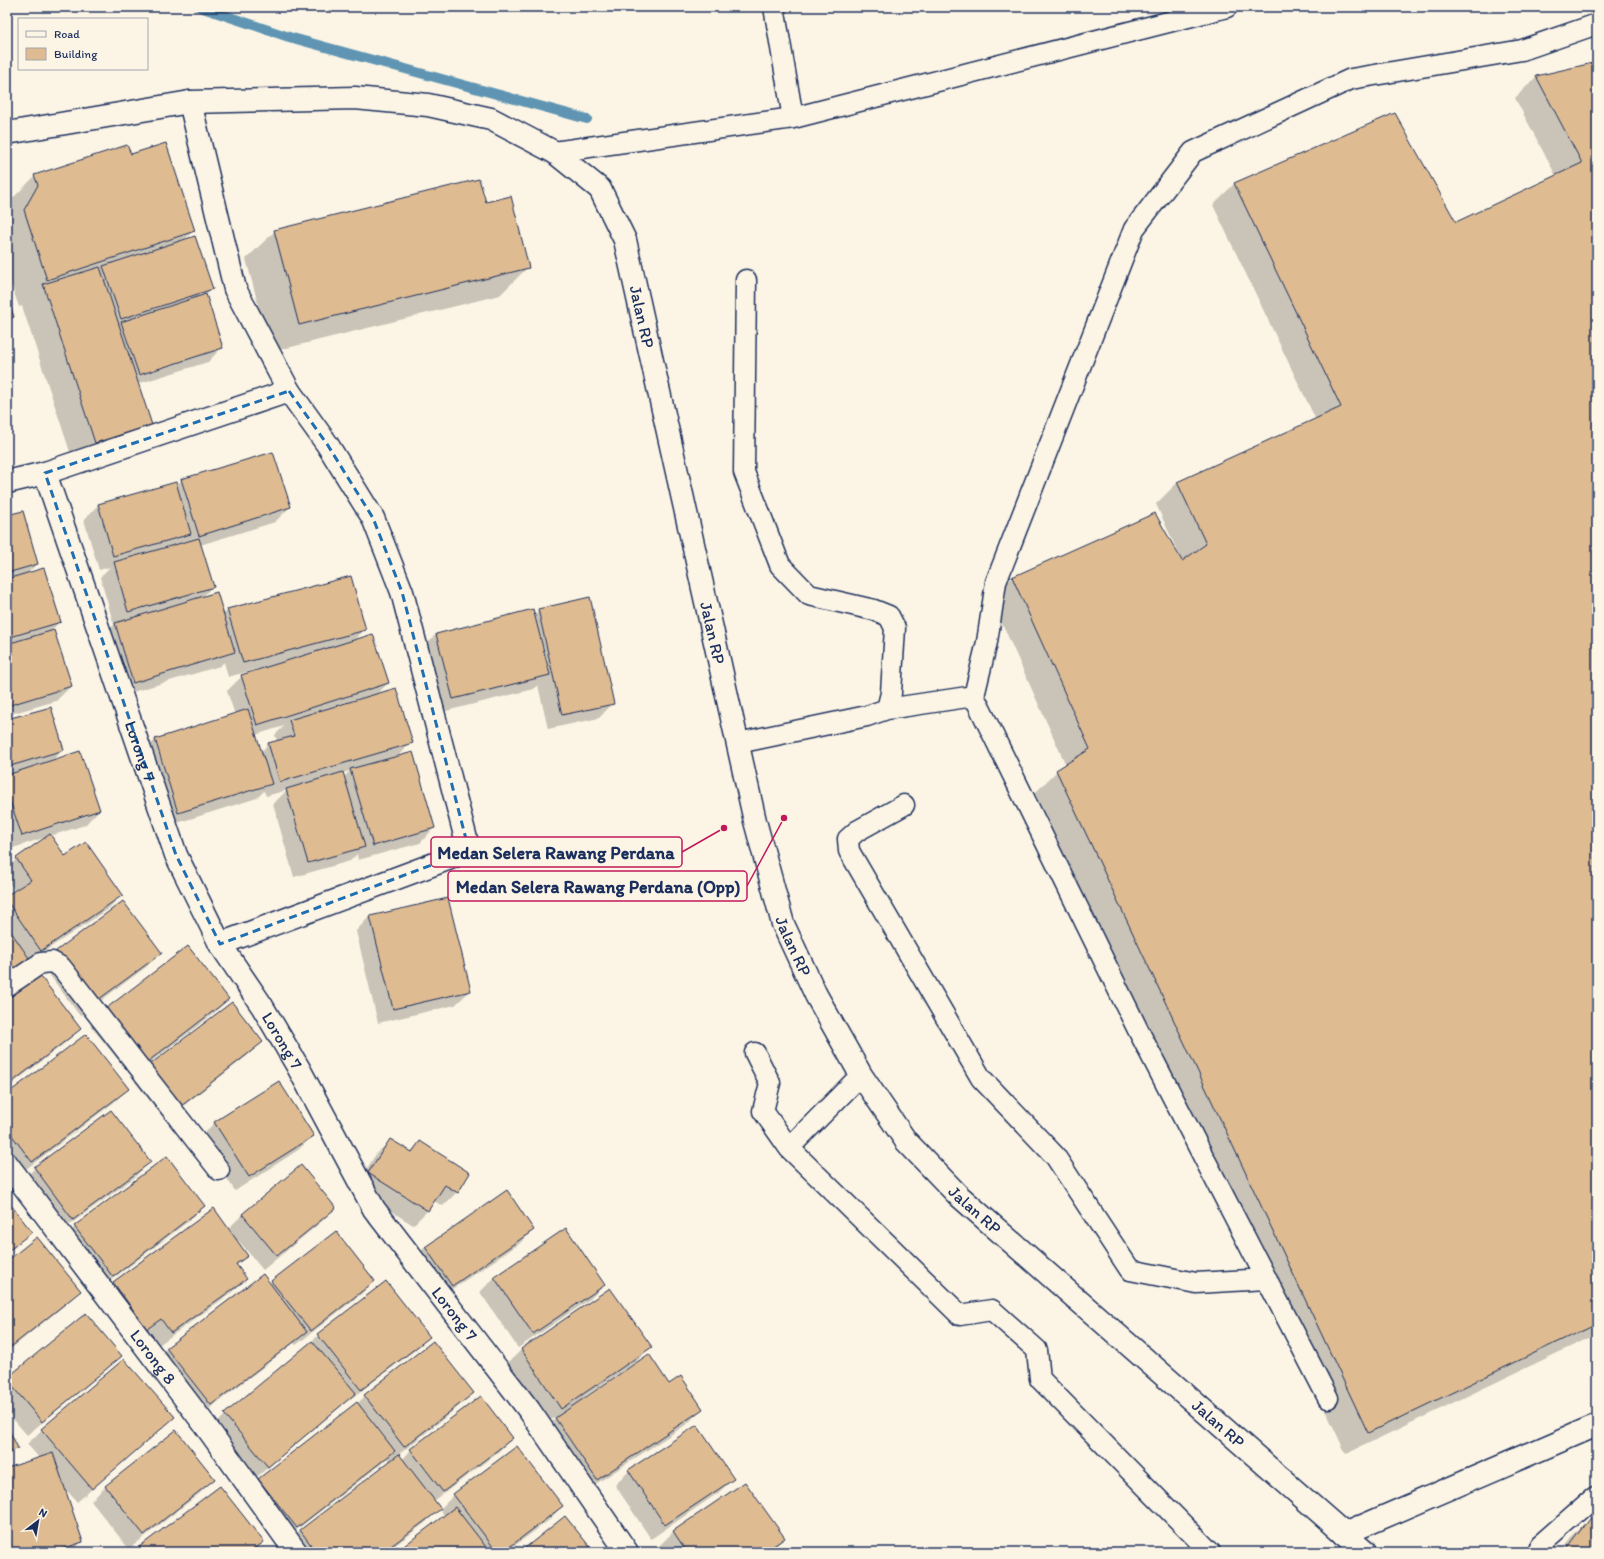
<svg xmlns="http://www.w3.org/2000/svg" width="1604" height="1559" font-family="Itim,sans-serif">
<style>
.shadow{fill:#0003;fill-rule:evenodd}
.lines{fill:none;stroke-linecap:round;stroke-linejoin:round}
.stream{stroke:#5f95b3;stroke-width:10}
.building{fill:#dfbb91;stroke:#1b2f5e}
.service-casing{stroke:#1b2f5e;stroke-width:23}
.minor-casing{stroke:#1b2f5e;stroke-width:25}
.tertiary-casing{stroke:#1b2f5e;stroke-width:25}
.service{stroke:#fcf5e5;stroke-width:20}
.minor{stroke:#fcf5e5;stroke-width:22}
.tertiary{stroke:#fcf5e5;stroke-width:22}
.marked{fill:none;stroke:#1f6fb2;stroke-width:3;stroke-dasharray:8 5;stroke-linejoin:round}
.labels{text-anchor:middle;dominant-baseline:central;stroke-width:4;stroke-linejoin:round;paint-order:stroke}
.street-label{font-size:17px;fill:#1b2f5e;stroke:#fcf5e5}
.leader{fill:none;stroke:#c2185b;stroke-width:1.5}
.callout-dot{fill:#c2185b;stroke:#fcf5e5;stroke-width:1.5}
.callout{fill:#fcf5e5;stroke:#c2185b;stroke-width:1.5}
.callout-label{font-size:18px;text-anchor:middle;font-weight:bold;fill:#1b2f5e}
</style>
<rect width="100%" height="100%" fill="#fcf5e5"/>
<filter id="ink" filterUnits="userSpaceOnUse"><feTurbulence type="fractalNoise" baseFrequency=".025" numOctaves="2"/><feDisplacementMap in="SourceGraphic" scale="8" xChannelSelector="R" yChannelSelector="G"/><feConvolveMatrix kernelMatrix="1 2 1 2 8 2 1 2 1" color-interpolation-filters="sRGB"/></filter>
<g filter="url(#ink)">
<path class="shadow" d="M1597,63v1271l-251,120 -311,-661 22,-22 9,-6 -75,-166 21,-21 142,-63 26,45 1,-1 -25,-55 22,-22 138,-62 -103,-215 22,-22 220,40 101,-47 -41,-78 21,-21z
M130,156l64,74 -11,11 28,48 -6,6 17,52 -14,15 -71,22 14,41 -22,21 -55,18 -52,-158 -3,1 -12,-35v-52l3,-6 -3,-10 28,-28z
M485,204l43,63 -28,28 -229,57 -25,-93 29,-28z
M7,298l6,19 -6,6z
M182,480l108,27 -15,15 -75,23 12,42 -11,11 22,17 5,-5 137,19 -12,12 35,42 -12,12 35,47 -14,15 37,71 -14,15 -62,17 -1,-6 -7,7 -56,16 -21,-73 14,-14 -21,6 -2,-5 -7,7 -93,29 -23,-72 14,-15 80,-25 -8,-24 15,-15 23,-7v-2l-37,10 -4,-15 -4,4 -101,30 -18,-58 13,-13 -14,-48 10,-10 -11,3 -15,-50 14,-15 78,-22v3zM284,726l-9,9 2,6 -9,3 -7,8 -6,-17zM350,771l-6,6 -2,-4z
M7,516l30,48 -12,11 35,46 -11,12 22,53 -15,15 -49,14z
M539,610l74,93 -14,15 -51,11 -10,-44 -4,4 -96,24 -16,-64 14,-15 98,-19z
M7,720l56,30 -11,11 47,49 -14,15 -35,11 15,21 56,38 -14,15 -79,52 -21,19v-84l8,-6 -8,-11v-11l10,-10 32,-23 -42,14z
M370,916l100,75 -15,14 -77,18 -22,-92z
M57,952l103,1 -14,14 -66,49 -37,-50z
M7,998l73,31 -15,14 -58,45z
M228,999l-14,14 -82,64 -42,-52 15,-14z
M262,1042l-15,14 -82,64 -30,-38 14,-15z
M128,1089l-15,14 -96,73 -10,-14v-67z
M215,1122l98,14 -15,14 -63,41 -34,-54z
M391,1140l19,12 10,-10 37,50 -14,14 -9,-5 -7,10 -14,14 -58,-37 21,-34z
M149,1162l-14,15 -77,56 -37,-51 14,-14z
M507,1192l26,38 -14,14 -82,55 -26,-37 14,-15z
M7,1202l24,30 -24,22z
M204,1206l-14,14 -92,70 -37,-49 14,-14z
M335,1208l-14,14 -58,48 -25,-30 -2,1 11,15 -11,10 10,13 -15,14 -75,54 -57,-50 14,-14 101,-73 14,19 15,-15z
M7,1263l73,28 -15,14 -58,47z
M495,1277l109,8 -14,14 -72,49 -38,-56z
M374,1281l-14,14 -64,50 -2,-2 -98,76 -44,-56 15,-14 105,-67z
M386,1283l42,54 -14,14 -69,52 -92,77 -42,-51 14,-14 79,-66 14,-14z
M610,1289l40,58 -14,15 -51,34 1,2 83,-13 33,24 -15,15 -105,69 -41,-60 17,-17 -11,6 -40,-58 14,-14z
M120,1356l-14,14 -79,65 -20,-23v-32z
M124,1360l50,57 -15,14 -82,71 -15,-17 19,57 -9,10h-65v-83l33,-10 -13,-15 15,-14z
M473,1393l-15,14 -60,48 4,5 9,-10 70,-53 31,41 -14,14 -64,49 6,8 14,-14 108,11 -14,15 -42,31h-108l47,-36 -6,-7 -14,14 -39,29h-95l-5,-7 14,-15 90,-68 -3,-4 -7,7 -98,76 -37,-47 14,-14 98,-76 8,-8z
M7,1428l10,20 -10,10z
M176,1432l38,47 -14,14 -71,56 -38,-48 14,-14z
M629,1471l104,8 -15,14 -67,46 -36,-54z
M745,1483l39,55 -14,14h-107l-4,-6 14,-14z
M220,1487l42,55 -10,10h-116z
M1594,1517l3,3v32h-35l11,-14z
M267,1549l2,3h-7z"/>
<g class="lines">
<path class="stream" d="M200,7l89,30 298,82"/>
</g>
<path class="building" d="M1597,62v1261l-229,110 -312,-663 34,-21 -78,-172 143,-64 27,48 24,-17 -29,-62 164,-75 -107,-224 161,-70 61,109 126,-59 -46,-87z
M166,143l29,88 -148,49 -23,-70 14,-25 -4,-10 93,-30 4,9z
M479,179l7,23 25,-6 18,72 -230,57 -25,-95z
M195,236l18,53 -92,30 -18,-53z
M100,267l52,158 -57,18 -52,-159z
M206,294l17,54 -84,27 -18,-53z
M7,295l7,22 -7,3z
M273,452l18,55 -92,29 -18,-57z
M176,482l15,52 -78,22 -15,-52z
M23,511l15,53 -31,9v-58z
M199,538l15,49 -86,25 -14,-50z
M44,568l17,54 -54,16v-59z
M351,576l15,54 -123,33 -16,-54z
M217,592l18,60 -102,31 -18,-60z
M590,597l24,107 -52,11 -24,-106z
M533,609l17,66 -97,24 -17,-65z
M54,630l18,56 -65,20v-62z
M373,634l16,49 -132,42 -16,-50z
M396,688l17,55 -133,39 -12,-39 26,-7 -5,-16z
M51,707l13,43 -57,17v-48z
M248,709l24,75 -94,29 -23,-74z
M80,751l20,59 -78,26 -15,-44v-17z
M413,752l22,76 -62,18 -23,-77z
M343,772l22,75 -57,16 -22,-74z
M50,834l15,22 21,-14 37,53 -82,56 -34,-50v-6l24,-15 -15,-22z
M448,898l23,93 -78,18 -23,-93z
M123,901l39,52 -67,49 -39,-51z
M7,926l24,35 -24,16z
M188,946l41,53 -83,64 -42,-53z
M38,973l43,56 -74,57v-89z
M232,1002l31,40 -83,65 -32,-41z
M86,1034l43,55 -97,73 -25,-33v-35z
M279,1081l35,55 -65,41 -35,-55z
M111,1110l40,52 -78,58 -39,-53z
M390,1139l22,13 8,-11 50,32 -12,20 -13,-8 -17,26 -60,-38z
M167,1156l38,50 -92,71 -39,-51z
M301,1165l35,43 -59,48 -35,-42z
M507,1190l27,40 -82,56 -27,-39z
M7,1200l25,32 -25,20z
M214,1208l34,48 -12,8 11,15 -76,54 -10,-14 -14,10 -34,-47z
M566,1228l39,57 -72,49 -39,-57z
M336,1231l39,50 -64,50 -40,-50z
M37,1237l44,54 -74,59v-89z
M263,1274l44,58 -96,73 -45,-57z
M386,1281l44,56 -69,53 -44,-56z
M610,1288l42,59 -91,62 -40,-60z
M86,1313l36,43 -80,66 -35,-42v-2z
M312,1341l44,52 -88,74 -44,-53z
M433,1341l41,52 -70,54 -40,-52z
M649,1354l20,30 12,-8 22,33 -106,71 -42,-62z
M124,1359l51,58 -83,72 -51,-60z
M481,1396l32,42 -70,54 -33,-43z
M357,1402l38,49 -98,77 -39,-49z
M697,1425l37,54 -69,46 -37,-55z
M7,1426l11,22 -11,6z
M176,1430l39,49 -71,56 -39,-49z
M517,1446l46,60 -60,46h-6l-44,-58z
M53,1453l30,89 -30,10h-46v-84z
M399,1454l42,55 -58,43h-67l-16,-22z
M745,1482l40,56 -20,14h-78l-14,-21z
M220,1486l44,56 -14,10h-107l-4,-5z
M455,1507l35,45h-94z
M1594,1515l3,3v34h-31z
M565,1516l29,36h-74z"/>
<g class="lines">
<defs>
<path id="service" d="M774,7l19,111
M554,152l239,-34 434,-111
M887,709l87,-13
M738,743l129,-27 20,-7 4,-16 4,-65 -6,-12 -15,-6 -65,-15 -29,-30 -36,-93 2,-192
M904,805l-47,26 -9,8 1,12 132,227 74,78 75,114 66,13 71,-4
M7,986l34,-23 11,-1 9,5 158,203
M755,1053l15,30 -7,28 26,37 171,167 32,-5 45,40 3,29 170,173
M789,1148l72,-73
M1328,1398l-190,-368 -164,-334 13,-54 9,-60 138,-353 59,-77 158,-73 171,-29 75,-26
M1539,1546l58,-51"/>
<g id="minor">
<path d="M190,102l45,187 54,102 38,53 46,74 29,74 64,247 -13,18 -233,87"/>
<path id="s1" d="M45,473l131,382 44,89 42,62 36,61 76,142 155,201 98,142"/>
<path d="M7,482l38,-9 244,-82"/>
<path id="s2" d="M7,1164l198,261 91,127"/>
<path d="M1344,1534l253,-109"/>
</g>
<g id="tertiary">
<path id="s3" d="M7,133l183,-31 165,-4 73,7 63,14 63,33 46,37 25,51 130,581 28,103 33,71 45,80 45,66 52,54 407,357"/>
</g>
</defs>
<use href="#service" class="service-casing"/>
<use href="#minor" class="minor-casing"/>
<use href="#tertiary" class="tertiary-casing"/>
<use href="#service" class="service"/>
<use href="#minor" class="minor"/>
<use href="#tertiary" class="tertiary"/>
</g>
</g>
<path class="marked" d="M289,391l38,53 46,74 29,74 64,247 -13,18 -233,87 -44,-89 -131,-382z"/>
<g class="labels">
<g class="street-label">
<text stroke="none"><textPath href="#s3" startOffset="754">Jalan RP</textPath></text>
<text stroke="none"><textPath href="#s3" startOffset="1078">Jalan RP</textPath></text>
<text stroke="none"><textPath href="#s1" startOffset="294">Lorong 7</textPath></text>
<text stroke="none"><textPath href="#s3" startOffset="1402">Jalan RP</textPath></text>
<text stroke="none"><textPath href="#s1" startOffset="618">Lorong 7</textPath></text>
<text stroke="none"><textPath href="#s3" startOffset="1725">Jalan RP</textPath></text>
<text stroke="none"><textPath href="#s1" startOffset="942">Lorong 7</textPath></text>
<text stroke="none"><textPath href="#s2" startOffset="242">Lorong 8</textPath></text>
<text stroke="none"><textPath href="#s3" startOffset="2049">Jalan RP</textPath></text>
</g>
</g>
<path class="leader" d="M724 828L682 852M784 818L747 886"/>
<g class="callout-dot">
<circle cx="724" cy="828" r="4"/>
<circle cx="784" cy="818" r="4"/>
</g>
<g class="callout">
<rect x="431" y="837" width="251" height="30" rx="4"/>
<rect x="448" y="871" width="299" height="30" rx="4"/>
</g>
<g class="callout-label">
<text x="556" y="859">Medan Selera Rawang Perdana</text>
<text x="598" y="893">Medan Selera Rawang Perdana (Opp)</text>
</g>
<rect width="1604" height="1559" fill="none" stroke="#fcf5e5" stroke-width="24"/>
<rect x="12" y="12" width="1580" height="1535" fill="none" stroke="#1b2f5e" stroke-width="1.5" filter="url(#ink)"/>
<rect x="18" y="18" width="130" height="52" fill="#fcf5e5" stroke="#a2a6af"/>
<rect x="26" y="31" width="20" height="6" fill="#fcf5e5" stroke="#a2a6af"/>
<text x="54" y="38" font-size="12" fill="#1b2f5e">Road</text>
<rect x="26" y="48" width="20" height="12" fill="#dfbb91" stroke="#a2a6af"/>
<text x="54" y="58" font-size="12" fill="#1b2f5e">Building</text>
<g transform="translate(38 1521) rotate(31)" stroke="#fcf5e5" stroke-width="3" paint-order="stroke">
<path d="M0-3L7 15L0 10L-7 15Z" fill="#1b2f5e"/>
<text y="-6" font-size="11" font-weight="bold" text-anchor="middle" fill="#1b2f5e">N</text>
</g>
</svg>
